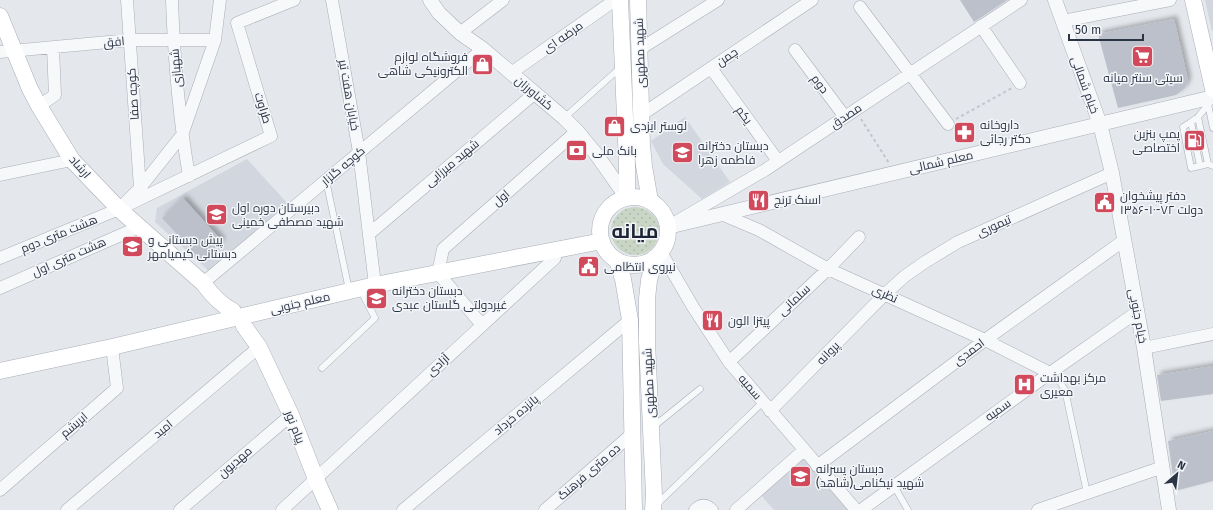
<svg xmlns="http://www.w3.org/2000/svg" width="1213" height="510" font-family="'Fira Sans',Cairo,sans-serif">
<style>
.built{fill:#d2d6de}
.park{fill:url(#park-dots)}
.building{fill:#bbc0ca;filter:url(#shadow)}
.lines{fill:none;stroke-linecap:round;stroke-linejoin:round}
.service-casing{stroke:#a9aeb7;stroke-width:7}
.minor-casing{stroke:#a9aeb7;stroke-width:13}
.tertiary-casing{stroke:#a9aeb7;stroke-width:15}
.secondary-casing{stroke:#a9aeb7;stroke-width:17}
.path{stroke:#c2c5cb;stroke-width:2;stroke-dasharray:3 3;stroke-linecap:butt}
.service{stroke:#f7f8fa;stroke-width:6}
.minor{stroke:#f7f8fa;stroke-width:12}
.tertiary{stroke:#f7f8fa;stroke-width:14}
.secondary{stroke:#fff;stroke-width:16}
.labels{text-anchor:middle;dominant-baseline:central;stroke-width:3;stroke-linejoin:round;paint-order:stroke}
.street-label{font-size:12px;fill:#2b3445;stroke:#f4f6f9}
.poi-label{font-size:12px;fill:#2b3445;stroke:#f4f6f9;text-anchor:start}
.town-label{font-size:20px;font-weight:bold;fill:#1d2536;stroke:#f4f6f9}
</style>
<defs>
<pattern id="park-dots" width="8" height="8" patternUnits="userSpaceOnUse"><rect width="8" height="8" fill="#c9d6c5"/><path d="M2 2h.1M6 6h.1" fill="none" stroke="#adb8ab" stroke-width="1.8" stroke-linecap="round"/></pattern>
<filter id="shadow"><feDropShadow dx="3.5" dy="-3.5" stdDeviation="2" flood-color="#0004"/></filter>
</defs>
<rect width="100%" height="100%" fill="#e4e7ec"/>
<path class="built" d="M1205,0h8v30l-1,1z
M685,117l45,65 -28,17 -39,-35 -12,-23z
M247,159l41,45 -77,69 -56,-51 2,-14z
M803,457l46,53h-75l-14,-16z"/>
<path class="park" d="M611 231a24 24 0 1 1 48 0a24 24 0 1 1-48 0Z"/>
<path class="building" d="M960,0h47l-33,22z
M1174,19l14,61 -3,8 -9,7 -58,13 -20,-74z
M183,198l39,43 -21,19 -39,-42z
M1213,366v28l-52,7 -4,-26z
M1213,431v50l-38,10 -7,-50z"/>
<g class="lines">
<defs>
<path id="service" d="M1208,104l5,24
M1198,117l10,47 5,2
M564,118l56,-50
M1191,122l-8,5 8,41 9,-2
M1208,164l-8,2 -9,-44 7,-5 14,-17
M326,180l23,110
M322,368l53,-50 -15,-29
M1050,373l10,9 5,8 22,103
M653,427l47,-38
M894,486l14,24
M656,505l107,-103"/>
<path id="minor" d="M127,0l13,188
M172,0c2,59 7,118 17,176
M332,0l27,152 16,133
M860,7l88,117
M1063,21l107,-21
M981,26l39,57
M460,33l43,-33
M640,49l78,-49
M795,50l50,67
M0,52l130,-12h85
M711,68l67,93
M511,73l104,-73
M39,106l16,-11 -2,-47
M641,115l171,-115
M0,175l72,-15
M124,204l16,-16 42,-53 33,-95 5,-40
M721,214l38,16 69,39 157,71 65,33
M676,222l89,-52 256,-170
M369,234l166,-141
M661,252l32,55 36,55 127,148
M0,258l119,-49 152,-73 -34,-113 57,-23
M203,283l280,-234
M0,288l139,-61
M482,325l-44,-52 5,-24 134,-118
M1144,348l69,-14
M729,362l99,-93 31,-32
M770,411l115,-117 20,-18 20,-14 33,-20 154,-69
M817,466l168,-126 138,-99
M0,490l117,-102 -5,-41
M67,510l192,-163
M180,510l111,-95
M282,510l273,-252v-8
M403,510l227,-190
M545,510l88,-77
M695,510c6,-6 11,-6 17,0
M736,510l68,-60
M861,510l189,-137 87,-61
M1038,510l125,-43"/>
<path id="tertiary" d="M430,0l9,13 21,20 23,16 81,69 13,13 19,23 31,44
M1055,0l45,124 12,49 32,175 25,162
M668,227l545,-130"/>
<path id="secondary" d="M620,0l7,164v34
M638,0l4,145 2,21 6,35
M1193,0l20,89
M0,16l30,73 9,17 33,54 47,49 84,74c8,11 18,22 30,28
M600 231a34 34 0 1 1 68 0a34 34 0 1 1-68 0Z
M617,260l6,19 7,41 4,190
M243,322l1,4 15,21 32,68 25,64 14,31
M0,371l112,-24 263,-62 227,-44
M653,510l1,-15 -7,-153v-43l2,-19 7,-23"/>
</defs>
<use href="#service" class="service-casing"/>
<use href="#minor" class="minor-casing"/>
<use href="#tertiary" class="tertiary-casing"/>
<use href="#secondary" class="secondary-casing"/>
<path class="path" d="M861,119l28,44
M956,119l56,-31"/>
<use href="#service" class="service"/>
<use href="#minor" class="minor"/>
<use href="#tertiary" class="tertiary"/>
<use href="#secondary" class="secondary"/>
</g>
<defs>
<symbol id="supermarket-square" viewBox="-11 -11 22 22"><rect x="-9" y="-9" width="18" height="18" rx="4" fill="#d1495b" stroke="#f4f6f9"/><path d="M-6-5.5h2.5l.6 2H6L4.5 2H-2.5L-4.4-4H-6ZM-1.5 3.2a1.3 1.3 0 1 0 .1 0ZM3 3.2a1.3 1.3 0 1 0 .1 0Z" fill="#fff"/></symbol>
<symbol id="shop-square" viewBox="-11 -11 22 22"><rect x="-9" y="-9" width="18" height="18" rx="4" fill="#d1495b" stroke="#f4f6f9"/><path d="M-5-2.5h2.3a2.7 3.5 0 0 1 5.4 0H5L5.5 6h-11ZM-1.5-2.5h3a1.5 2.3 0 0 0-3 0Z" fill="#fff"/></symbol>
<symbol id="pharmacy-square" viewBox="-11 -11 22 22"><rect x="-9" y="-9" width="18" height="18" rx="4" fill="#d1495b" stroke="#f4f6f9"/><path d="M-2-6h4v4h4v4h-4v4h-4v-4h-4v-4h4Z" fill="#fff"/></symbol>
<symbol id="fuel-square" viewBox="-11 -11 22 22"><rect x="-9" y="-9" width="18" height="18" rx="4" fill="#d1495b" stroke="#f4f6f9"/><path d="M-5.5-6h7V0h2V4h1.3V-2.5L3-4.5l.8-.8L6-3V5H2.5V1h-1V6h-7ZM-4.2-4.7v3.2H.2V-4.7Z" fill="#fff"/></symbol>
<symbol id="bank-square" viewBox="-11 -11 22 22"><rect x="-9" y="-9" width="18" height="18" rx="4" fill="#d1495b" stroke="#f4f6f9"/><path d="M-6-4H6V4H-6ZM0-2.3a2.3 2.3 0 1 0 0 4.6a2.3 2.3 0 1 0 0-4.6Z" fill="#fff"/></symbol>
<symbol id="school-square" viewBox="-11 -11 22 22"><rect x="-9" y="-9" width="18" height="18" rx="4" fill="#d1495b" stroke="#f4f6f9"/><path d="M0-5L7-2L0 1L-7-2ZM-4 1L0 2.5L4 1V4Q0 6-4 4Z" fill="#fff"/></symbol>
<symbol id="restaurant-square" viewBox="-11 -11 22 22"><rect x="-9" y="-9" width="18" height="18" rx="4" fill="#d1495b" stroke="#f4f6f9"/><path d="M-5-6h1v4h1v-4h1v4h1v-4h1v5L-1.5 .5V6h-2V.5L-5-1ZM5-6V6H3V1.5H1.5Q1.5-4 5-6Z" fill="#fff"/></symbol>
<symbol id="civic-square" viewBox="-11 -11 22 22"><rect x="-9" y="-9" width="18" height="18" rx="4" fill="#d1495b" stroke="#f4f6f9"/><path d="M-.6-6.5H3V-4.5H.6V-3L4-1V1h2V6H-6V1h2V-1L-.6-3ZM-1.2 2.5V6h2.4V2.5Z" fill="#fff"/></symbol>
<symbol id="hospital-square" viewBox="-11 -11 22 22"><rect x="-9" y="-9" width="18" height="18" rx="4" fill="#d1495b" stroke="#f4f6f9"/><path d="M-5-5h3v3.5h4V-5h3V5h-3V1.5h-4V5h-3Z" fill="#fff"/></symbol>
</defs>
<g fill-rule="evenodd">
<use href="#supermarket-square" x="1130" y="44" width="25" height="25"/>
<use href="#shop-square" x="470" y="52" width="25" height="25"/>
<use href="#shop-square" x="602" y="114" width="25" height="25"/>
<use href="#pharmacy-square" x="952" y="120" width="25" height="25"/>
<use href="#fuel-square" x="1182" y="128" width="25" height="25"/>
<use href="#bank-square" x="564" y="138" width="25" height="25"/>
<use href="#school-square" x="670" y="140" width="25" height="25"/>
<use href="#restaurant-square" x="746" y="188" width="25" height="25"/>
<use href="#civic-square" x="1092" y="190" width="25" height="25"/>
<use href="#school-square" x="204" y="202" width="25" height="25"/>
<use href="#school-square" x="120" y="234" width="25" height="25"/>
<use href="#civic-square" x="576" y="254" width="25" height="25"/>
<use href="#school-square" x="364" y="286" width="25" height="25"/>
<use href="#restaurant-square" x="700" y="308" width="25" height="25"/>
<use href="#hospital-square" x="1012" y="372" width="25" height="25"/>
<use href="#school-square" x="788" y="464" width="25" height="25"/>
</g>
<g class="labels">
<g class="street-label">
<text transform="translate(563 37) rotate(-35)">مرضه ای</text>
<text transform="translate(114 42) rotate(-5)">افق</text>
<text transform="translate(640 53) rotate(-92)">شهید مطهری</text>
<text transform="translate(727 57) rotate(-34)">چمن</text>
<text transform="translate(176 68) rotate(-95)">شهبازی</text>
<text transform="translate(820 84) rotate(53)">دوم</text>
<text transform="translate(1085 85) rotate(70)">خیام شمالی</text>
<text transform="translate(534 93) rotate(40)">کشاورزان</text>
<text transform="translate(133 94) rotate(-94)">کوچه صفا</text>
<text transform="translate(349 95) rotate(80)">خیابان هفت تیر</text>
<text transform="translate(263 108) rotate(73)">طراوت</text>
<text transform="translate(744 115) rotate(54)">یکم</text>
<text transform="translate(846 116) rotate(-34)">مصدق</text>
<text transform="translate(941 162) rotate(-13)">معلم شمالی</text>
<text transform="translate(452 163) rotate(-40)">شهید میرزایی</text>
<text transform="translate(343 166) rotate(-40)">کوچه گلزار</text>
<text transform="translate(80 167) rotate(49)">ارشاد</text>
<text transform="translate(501 198) rotate(-41)">اول</text>
<text transform="translate(994 226) rotate(-24)">تیموری</text>
<text transform="translate(59 234) rotate(-22)">هشت متری دوم</text>
<text transform="translate(69 257) rotate(-24)">هشت متری اول</text>
<text transform="translate(885 294) rotate(24)">نظری</text>
<text transform="translate(794 300) rotate(-43)">سلمانی</text>
<text transform="translate(300 303) rotate(-13)">معلم جنوبی</text>
<text transform="translate(1138 316) rotate(79)">خیام جنوبی</text>
<text transform="translate(969 352) rotate(-37)">احمدی</text>
<text transform="translate(828 353) rotate(-46)">پروانه</text>
<text transform="translate(438 365) rotate(-43)">آزادی</text>
<text transform="translate(649 383) rotate(-93)">شهید مطهری</text>
<text transform="translate(750 387) rotate(49)">سمیه</text>
<text transform="translate(998 410) rotate(-36)">سميه</text>
<text transform="translate(516 415) rotate(-40)">پانزده خرداد</text>
<text transform="translate(74 425) rotate(-41)">ابریشم</text>
<text transform="translate(295 427) rotate(68)">پیام نور</text>
<text transform="translate(163 429) rotate(-40)">امید</text>
<text transform="translate(235 462) rotate(-41)">مهدیون</text>
<text transform="translate(589 472) rotate(-41)">ده متری فرهنگ</text>
</g>
<g class="poi-label">
<text x="468" y="57" text-anchor="end">فروشگاه لوازم<tspan x="468" dy="14">الکترونیکی شاهی</tspan></text>
<text x="1143" y="78" text-anchor="middle">سیتی سنتر میانه</text>
<text x="980" y="125">داروخانه<tspan x="980" dy="14">دکتر رجائی</tspan></text>
<text x="630" y="126">لوستر ایزدی</text>
<text x="1180" y="134" text-anchor="end">پمپ بنزین<tspan x="1180" dy="14">اختصاصی</tspan></text>
<text x="698" y="146">دبستان دخترانه<tspan x="698" dy="14">فاطمه زهرا</tspan></text>
<text x="592" y="151">بانک ملی</text>
<text x="1120" y="196">دفتر پیشخوان<tspan x="1120" dy="14">دولت ۷۲-۱۰-۱۳۵۶</tspan></text>
<text x="774" y="200">اسنک ترنج</text>
<text x="232" y="208">دبیرستان دوره اول<tspan x="232" dy="14">شهید مصطفی خمینی</tspan></text>
<text x="148" y="240">پیش دبستانی و<tspan x="148" dy="14">دبستانی کیمیامهر</tspan></text>
<text x="604" y="267">نیروی انتظامی</text>
<text x="392" y="291">دبستان دخترانه<tspan x="392" dy="14">غیردولتی گلستان عبدی</tspan></text>
<text x="728" y="321">پیتزا الون</text>
<text x="1040" y="378">مرکز بهداشت<tspan x="1040" dy="14">معیری</tspan></text>
<text x="816" y="469">دبستان پسرانه<tspan x="816" dy="14">شهید نیکنامی(شاهد)</tspan></text>
</g>
<g class="town-label">
<text x="635" y="231">میانه</text>
</g>
</g>
<g transform="translate(1177 474) rotate(28)" stroke="#f4f6f9" stroke-width="3" paint-order="stroke">
<path d="M0-3L7 15L0 10L-7 15Z" fill="#2b3445"/>
<text y="-6" font-size="11" font-weight="bold" text-anchor="middle" fill="#2b3445">N</text>
</g>
<path d="M1069 34v6h74v-6" fill="none" stroke="#2b3445" stroke-width="2"/>
<text x="1075" y="34" font-size="12" fill="#2b3445" stroke="#f4f6f9" stroke-width="3" paint-order="stroke">50 m</text>
</svg>
